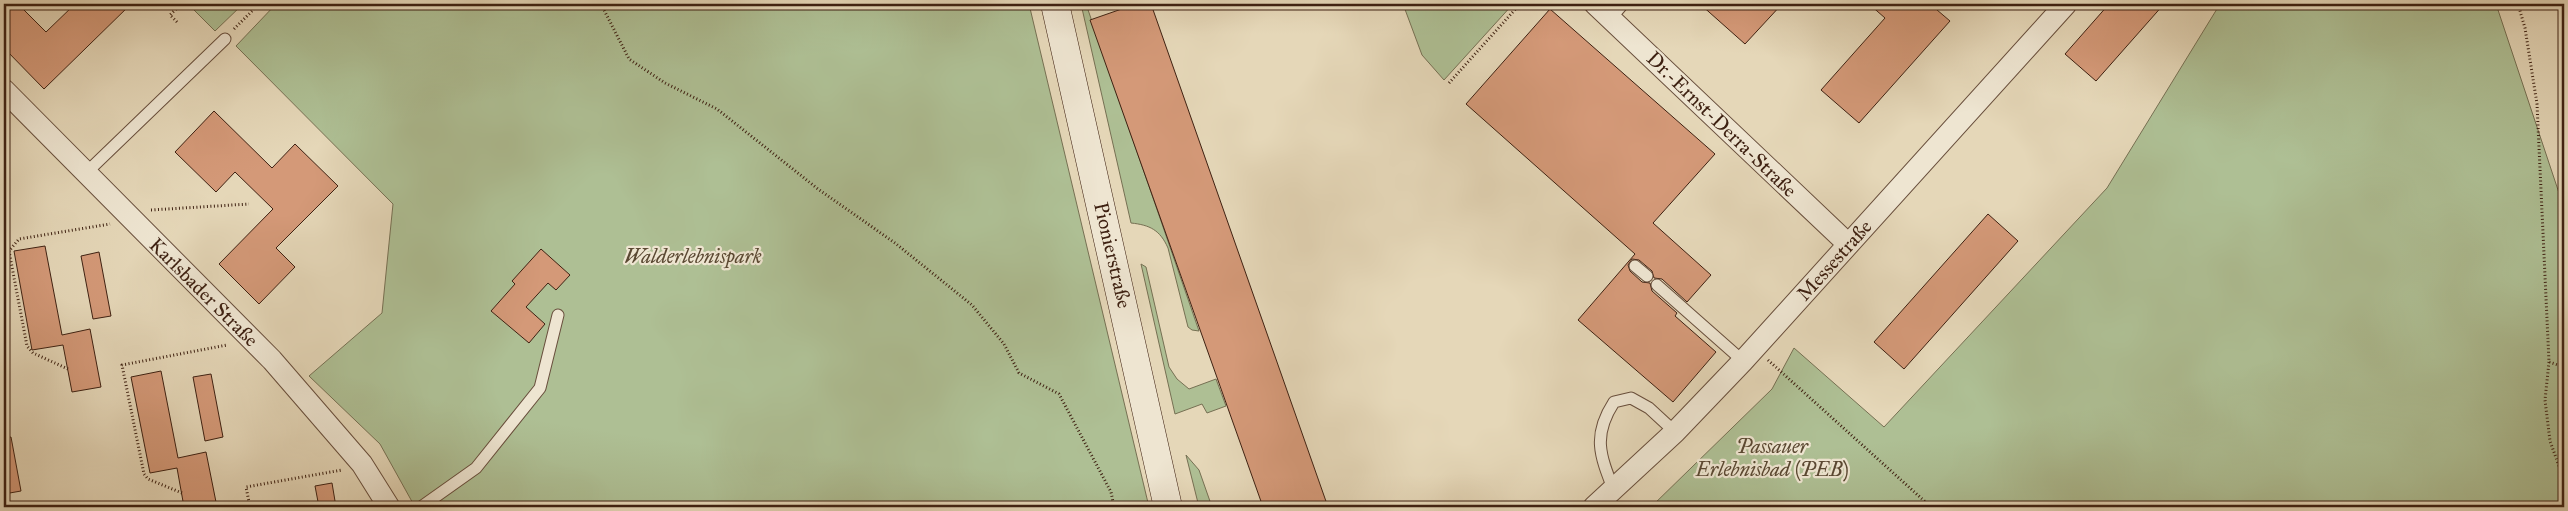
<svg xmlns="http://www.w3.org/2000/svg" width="2568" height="511" font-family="'IM FELL Great Primer',serif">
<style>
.green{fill:#aebf94;stroke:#767053}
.building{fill:#d49978;stroke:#3e2112}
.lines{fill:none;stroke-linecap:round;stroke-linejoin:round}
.lane-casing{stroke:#684e3c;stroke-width:13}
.street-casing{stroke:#684e3c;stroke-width:23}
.secondary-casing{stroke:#3e2112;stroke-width:29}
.path{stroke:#3e2112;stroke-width:3;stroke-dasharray:1 2.5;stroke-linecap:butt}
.lane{stroke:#eee5d1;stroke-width:11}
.street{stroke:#eee5d1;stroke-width:21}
.secondary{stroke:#eee5d1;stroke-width:28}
.labels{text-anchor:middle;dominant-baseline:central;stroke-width:4.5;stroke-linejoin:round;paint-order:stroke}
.street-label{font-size:20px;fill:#3e2112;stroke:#eee5d1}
.park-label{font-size:20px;font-style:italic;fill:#5a4832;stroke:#eee5d1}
</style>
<rect width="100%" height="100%" fill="#e5d7b8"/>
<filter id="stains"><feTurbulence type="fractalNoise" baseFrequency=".004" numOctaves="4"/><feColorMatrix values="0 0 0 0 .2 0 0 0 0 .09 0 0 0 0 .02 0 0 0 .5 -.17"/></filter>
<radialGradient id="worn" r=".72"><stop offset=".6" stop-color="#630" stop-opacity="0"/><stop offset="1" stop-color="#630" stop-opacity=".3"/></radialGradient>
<path class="green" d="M188,4h55l-28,27z
M276,4h753l120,503h-734l-35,-63 -71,-68 73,-63 11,-109 -157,-158z
M1081,4h5l113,327 -7,-1 -4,-3 -20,-79c-8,-18 -18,-23 -37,-25z
M1403,4h110l-69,76 -22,-25z
M2220,4h276l68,204v299h-913l121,-118 22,-41 90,79 223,-239z
M1141,264l5,3 23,100 8,12 12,10 27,-10 10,27 -19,7 -5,-9 -27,10z
M1186,455l13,15 13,37h-13z"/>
<path class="building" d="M4,4h14l28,28 29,-28h56l-87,85 -40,-41z
M1136,4h15l177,503h-65l-173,-487z
M1700,4h82l-37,40z
M1869,4h61l20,17 -91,102 -38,-33 64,-72z
M2109,4h55l-68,77 -31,-27z
M1550,9l165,145 -62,69 58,52 -24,27 -25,-23 -8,-1 -2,-7 -13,-11 -7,-1 -4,6 2,6 12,11 8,1 2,8 25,22 -2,3 41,36 -43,50 -95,-82 57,-66 -169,-150z
M214,111l58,57 23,-24 43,42 -62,62 19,19 -36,37 -40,-40 54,-55 -38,-37 -19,20 -41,-40z
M1988,214l30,27 -114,128 -30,-27z
M45,246l17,89 28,-6 11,58 -29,5 -9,-47 -31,5 -18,-99z
M541,249l29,26 -14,15 -8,-7 -22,24 19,17 -16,19 -38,-32 24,-27 -3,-3z
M99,252l12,64 -18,3 -12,-63z
M161,371l17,87 28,-6 11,55h-33l-7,-39 -27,5 -19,-96z
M211,374l12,63 -18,4 -12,-64z
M11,437l10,54 -17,3v-56z
M332,483l4,24h-17l-4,-21z"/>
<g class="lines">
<defs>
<path id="lane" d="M1611,18l12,-14
M86,173l139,-134
M1635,266l12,10
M1657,285l86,76
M1614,491c-14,-36 -22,-55 0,-89l17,-4 18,10 26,24
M421,507l55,-39 64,-80 18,-73"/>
<path id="street" d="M1595,4l253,240
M4,90l268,270 90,104 27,43
M1594,507l81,-75 68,-71 323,-357"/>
<path id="secondary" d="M1055,4l113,503"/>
</defs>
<use href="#lane" class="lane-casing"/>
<use href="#street" class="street-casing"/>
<use href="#secondary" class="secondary-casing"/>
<path class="path" d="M601,4l28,55 36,24 52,26 101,80 77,54 77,62 32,39 15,29 40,21 52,98 3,15
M2518,4l7,24 12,76 12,258 15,5
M177,22l-7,-7 11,-11
M234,29l25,-25
M1449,83l71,-79
M151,210l98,-6
M1768,360l163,147
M2549,362l-4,38 5,41 14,39
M68,369l-35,-16 -6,-7 -18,-95 10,-12 91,-15
M182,493l-34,-14 -4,-5 -22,-109 105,-20
M250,507l-4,-20 96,-17"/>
<use href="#lane" class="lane"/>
<use href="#street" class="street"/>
<use href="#secondary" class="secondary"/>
</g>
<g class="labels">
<g class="street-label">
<text transform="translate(1722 124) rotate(44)">Dr.-Ernst-Derra-Straße</text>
<text transform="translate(1113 255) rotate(77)">Pionierstraße</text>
<text transform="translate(1834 260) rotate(-48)">Messestraße</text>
<text transform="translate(204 292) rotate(45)">Karlsbader Straße</text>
</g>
<g class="park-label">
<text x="693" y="256">Walderlebnispark</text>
<text x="1772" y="446">Passauer<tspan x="1772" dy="23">Erlebnisbad (PEB)</tspan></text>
</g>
</g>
<rect width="2568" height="511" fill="none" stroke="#e5d7b8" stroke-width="20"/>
<rect x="5" y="5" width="2558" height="501" fill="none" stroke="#3e2112" stroke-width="2.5"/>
<rect x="10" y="10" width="2548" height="491" fill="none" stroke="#3e2112"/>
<rect width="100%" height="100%" filter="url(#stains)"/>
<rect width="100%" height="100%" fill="url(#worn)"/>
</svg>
